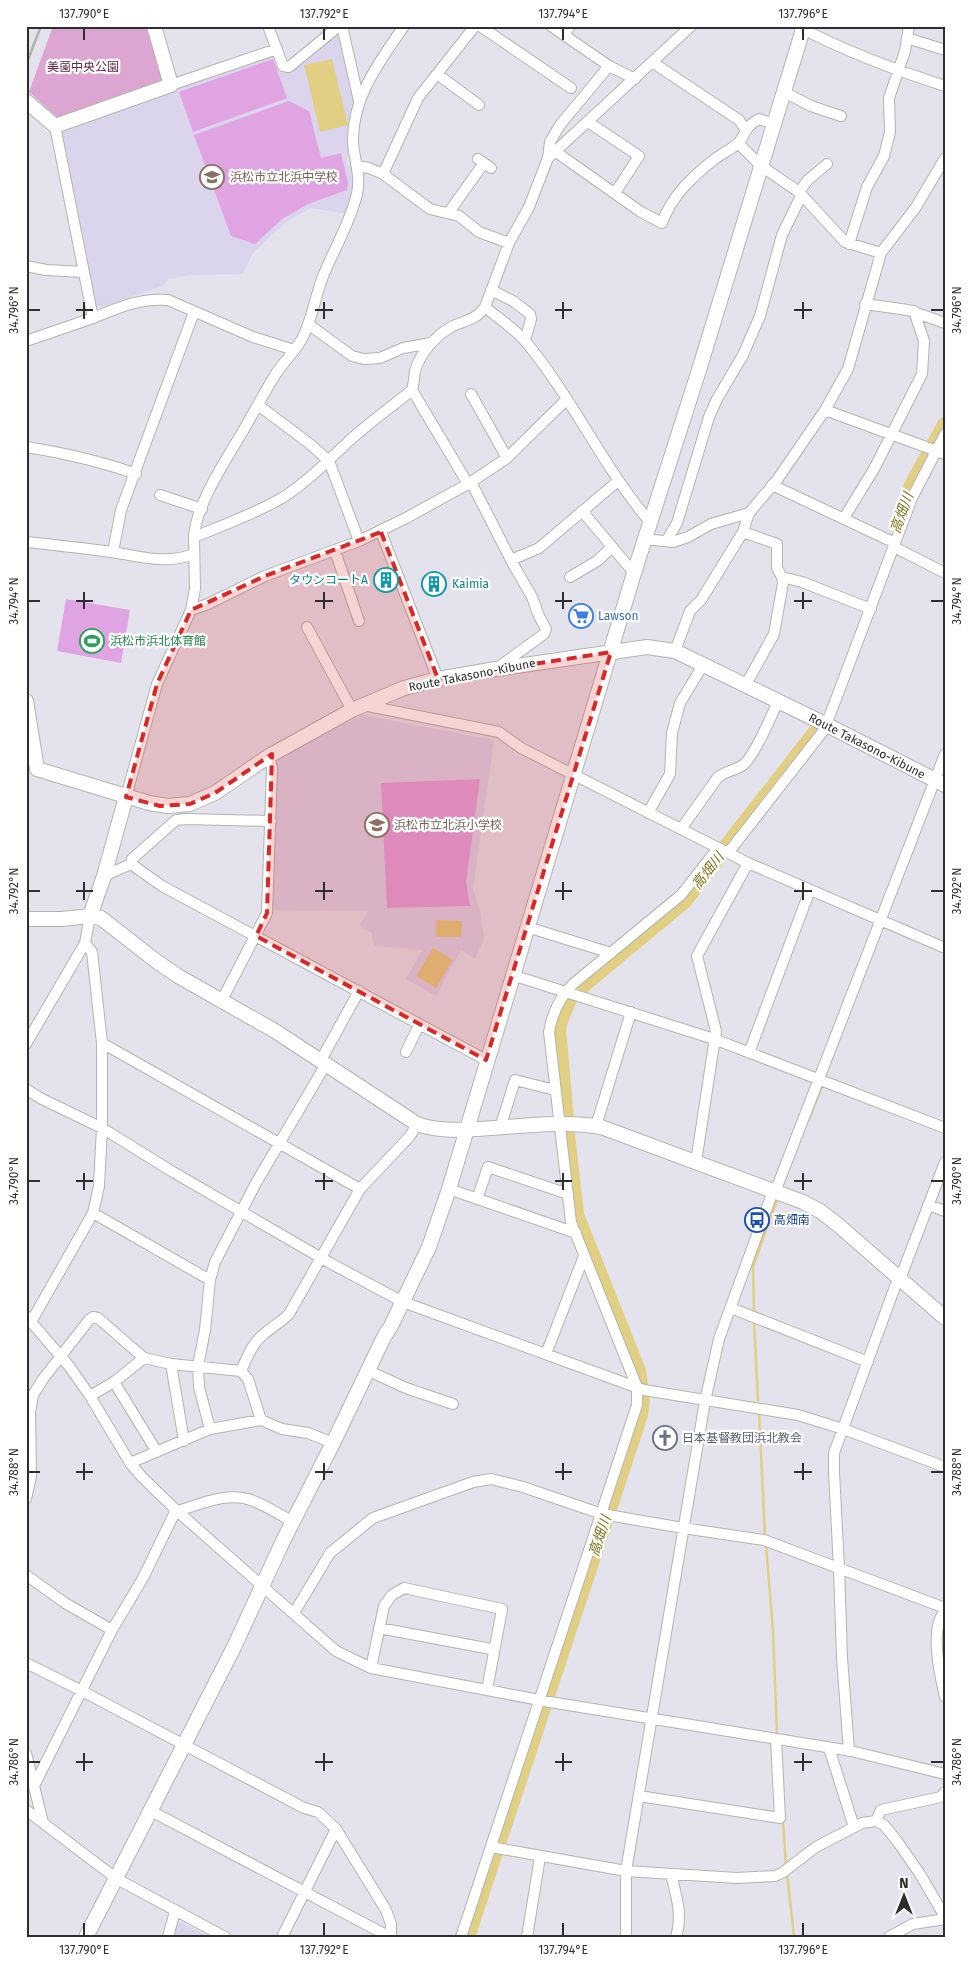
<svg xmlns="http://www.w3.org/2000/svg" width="971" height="1963" font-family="'Fira Sans','Noto Sans JP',sans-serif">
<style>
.education{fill:#dad5ec}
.green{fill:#dda6d2}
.pitch{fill:#e0a4e2}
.water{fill:#e1cf83}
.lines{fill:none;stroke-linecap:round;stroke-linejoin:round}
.stream{stroke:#e1cf83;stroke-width:2.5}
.river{stroke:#e1cf83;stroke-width:16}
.street-casing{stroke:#b2b5ac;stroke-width:12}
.secondary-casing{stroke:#b2b5ac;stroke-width:16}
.street{stroke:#fff;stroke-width:10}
.secondary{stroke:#fff;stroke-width:14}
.rail{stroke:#afb5a5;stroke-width:2.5}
.marked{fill:#d62828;fill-opacity:0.2;stroke:#d62828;stroke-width:4;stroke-dasharray:10 6;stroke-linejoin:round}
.ticks{fill:none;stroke:#2e2e2e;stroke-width:2}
.labels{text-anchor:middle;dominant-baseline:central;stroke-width:4.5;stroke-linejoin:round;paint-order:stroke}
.park-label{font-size:12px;fill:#64254f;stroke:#fff}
.education-label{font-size:12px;fill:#785e54;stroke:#fff;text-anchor:start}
.culture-label{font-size:12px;fill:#0d838f;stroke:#fff;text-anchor:end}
.shop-label{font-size:12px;fill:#366cbe;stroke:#fff;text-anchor:start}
.leisure-label{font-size:12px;fill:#27864d;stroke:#fff;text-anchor:start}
.street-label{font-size:12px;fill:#2e2e2e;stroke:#fff}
.transit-label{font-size:12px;fill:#164399;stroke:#fff;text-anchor:start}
.worship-label{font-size:12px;fill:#5b616d;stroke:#fff;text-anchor:start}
.water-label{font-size:14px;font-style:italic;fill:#7e731d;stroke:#fff}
.neatline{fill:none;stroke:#2e2e2e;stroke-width:2}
.ticks-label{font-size:12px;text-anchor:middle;fill:#2e2e2e}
</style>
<rect width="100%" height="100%" fill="#e4e3ed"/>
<path class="education" d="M340,31l16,74 -10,60 9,2v19l-8,28 -36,-6 -26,15 -32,30 -10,21 -53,1 -21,4 -7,7 -61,21 -5,-2 -25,-115 -11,-60 214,-77 6,15z
M362,715l132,25 -21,149 8,25 3,24 -9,21 -14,-9 -25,46 -30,-17 16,-29 -48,-4 -2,-13 -13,-7 9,-15 -97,-1 3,-149z
M178,1921l31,16h-35z"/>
<path class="green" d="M53,26h92l6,15 11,39 -103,39 -30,-27z"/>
<path class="pitch" d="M273,59l14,39 -94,34 -14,-40z
M289,101l20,10 12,47 20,-5 7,30 -1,7 -39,14 -26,15 -27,25 -24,-8 -37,-101z
M66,599l64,11 -9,53 -64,-12z
M480,779l-14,103 4,24 -83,2 -6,-125z"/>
<path class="water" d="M332,59l16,66 -28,7 -16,-67z
M436,920l26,1 -1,16h-25z
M433,948l20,12 -17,28 -20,-12z"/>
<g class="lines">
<path class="stream" d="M809,1119l13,-33
M754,1312l-1,-45 25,-70
M754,1322l4,79
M759,1413l6,123
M766,1545l7,86 4,104
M783,1820l3,47
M787,1873l7,64"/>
<path class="river" d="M903,511l9,-26 33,-60
M578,989l106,-88 132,-169
M566,1119l-8,-90 2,-8 9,-22
M467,1937l173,-522 2,-18 -4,-26 -62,-156 -9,-82"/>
<defs>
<path id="street" d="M268,26l15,40 6,1 50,-41
M342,26l17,75
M480,26l91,62
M551,26l58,40 26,13
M799,27c46,24 96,43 146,59
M564,35l6,-9
M907,38l38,12
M652,62l87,58 6,9
M437,74l42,31
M171,85l106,-36
M784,92l27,14 30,10
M588,122l51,34 -24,37
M738,143l23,23 38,26 46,50 36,11
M556,152l85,60 21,11c10,-28 31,-47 54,-65 7,-5 18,-10 23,-16 9,-10 4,-14 20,-23l15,5
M548,158l2,-16 10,-17 49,-59
M478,159l13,9
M358,166l11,2 14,6 47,35 29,7 20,16 30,11
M383,174l35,-76 57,-72
M799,192l9,-12 19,-16
M449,212l35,-49
M849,244l18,-57 17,-31 6,-24 -1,-34 16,-47 4,-25
M26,266l20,4 38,2
M491,290l22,11 17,13 1,5 -6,22
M865,304l43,6 37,13
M93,318c27,-11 46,-20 75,-18l85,37 41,13
M308,324l44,32 12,3 16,-1 23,-10 28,-5
M26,341l67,-23 -38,-192
M412,390l56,94
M471,394l36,64
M258,405l52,39 19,17 30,80
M825,410l120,44
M26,447c38,6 74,14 110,27
M471,482l42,82 19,33 7,19 7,13 -2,5 -47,34
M772,485l123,58
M160,495l42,14
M582,511l52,62
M844,518l30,-49 48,-95 2,-33 -10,-30
M650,522c-47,-55 -77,-123 -124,-180 -11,-13 -28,-24 -41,-35l24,-64 20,-36 19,-49 143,-132
M381,532l57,147
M743,532l34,12v24l5,9
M194,537c2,-33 32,-77 49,-106 11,-19 22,-40 34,-59 8,-11 18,-21 25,-33 11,-21 13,-44 22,-65 11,-27 26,-51 33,-80 4,-20 -3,-34 -4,-52 -1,-45 27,-81 51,-116
M645,539l28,3 15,-5 23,-13 38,-11
M667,540l10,-17 32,-106 8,-18 26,-44 17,-39 22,-81 19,-39
M26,542c28,3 57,6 85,10 29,4 54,13 83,2
M894,547l51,26
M335,551l24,70
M113,552l8,-42 73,-198
M511,560l28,-12 79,-67
M570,577l27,-16 15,-14
M191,610l17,-6 57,-28 94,-35 47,-23 62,-34 39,-26 60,-59
M307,627l45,83
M675,651l15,-40 11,-11 42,-68 6,-19 28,-33 48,-70 23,-41 33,-116 35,-46 29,-49
M745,686l29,-52 9,-51 -1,-6 20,5 69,27
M363,705l136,27 22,16 227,115 197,85
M825,724l3,-4 84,-222 33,-64
M126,797l31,-113 34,-74 4,-21 -1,-52c30,-12 60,-23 88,-39 25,-16 46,-37 67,-57 20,-18 42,-34 63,-51 2,-6 2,-13 3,-19 5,-18 21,-36 38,-45 13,-6 23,-6 32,-19
M648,813l22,-39 2,-41 8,-30 23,-38
M681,829l37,-52c8,-6 18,-7 25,-12 11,-8 29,-50 35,-64
M728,853l100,-128
M131,864l31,22 324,174
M104,876l27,-12 1,-5 44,-39 11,-1 84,2
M527,927l84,26
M512,975l202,64 231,89
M222,1000l45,-87 5,-145 -3,-12
M102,1043l258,146
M26,1044l59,-101 5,-27
M406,1052l13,-27
M749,1053l61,-163
M321,1060l38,-69
M26,1089l14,9 62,30 71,44 157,91 73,39 241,88 154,25 45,14 102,38
M596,1126l35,-114
M500,1128l15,-48 40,10
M696,1162l20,-131 -19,-75 51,-93
M449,1189l127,44
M775,1192l170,-438
M477,1199l11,-32 80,27
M928,1205l17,6
M93,1213l117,67
M731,1308l137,54
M26,1316l43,50 21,30 40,67 12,14 34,33 160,141 35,17 179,34 301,49 94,23
M31,1322l62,-109 6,-27 3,-58v-85l-10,-91 -7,-9
M546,1354l38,-98
M171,1364l13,77
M241,1371l7,8 13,41
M369,1371l37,17 47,16
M114,1382l43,70
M90,1396l24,-14 30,-24
M210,1429l-11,-42 -1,-21 7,-36 5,-50 5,-18 41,-79 70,-119
M130,1463l80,-34 51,-9 21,9 26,4 25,10
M26,1499l5,-23 -1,-63 3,-18 10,-16 46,-59 4,-3 5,1 46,40 27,6 70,7c6,-13 11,-28 23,-37 8,-7 17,-12 25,-20l71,-125 50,-53 7,-12
M26,1575l39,28 47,27
M945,1611c-16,17 -5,65 0,86
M294,1613l36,-60 43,-35 100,-36 18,-3 32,8 79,27 81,14 81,12 181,68
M379,1628l112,21 3,3
M26,1663l56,28 222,117 14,4 18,17 50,81 5,14v13
M371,1668l13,-62 8,-11 12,-7 98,21 -15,81
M829,1748l25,79
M849,1751l-7,-93 -3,-90 -5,-96v-19l62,-169 4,-5 45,-117
M26,1753l17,70
M35,1784l77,-154 31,-52 33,-68h5c22,-7 47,-18 70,-10 14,5 28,14 42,22
M639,1796l141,22 -4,-79
M26,1810l91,69 108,58
M151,1811l239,126
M876,1821l5,-11 60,-13 4,-5
M491,1847l135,24 111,7 38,-2 7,-3 34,-26 46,-24 14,-2 8,4 13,16 23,33 25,43
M671,1874c5,21 12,41 5,63
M168,1937l7,-26
M282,1937l54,-108
M461,1937l176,-532v-18l-66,-165 -22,-190c3,-18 10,-34 24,-48l108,-89 37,-47
M527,1937l13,-80
M626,1937v-66l79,-470 14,-62 54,-148
M889,1937l24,-13 32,-5"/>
<path id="secondary" d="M26,101l29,25 116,-41 -17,-59
M26,701l11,68 112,34 19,3 22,-2 25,-11 54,-37 83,-46 52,-22 34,-9 58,-10 151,-22 28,4 150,73 120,61
M90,916l14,-40 22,-79
M26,919h36l28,-3 11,2 55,43 22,15 97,55 142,93c20,7 40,6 61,5 39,-2 85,-9 123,-2l202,75 17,9 17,13 108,94
M86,1937l148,-290 49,-106 50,-98 51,-106 7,-11 38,-79 20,-58 185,-616 65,-203 105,-344"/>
</defs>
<use href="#street" class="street-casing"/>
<use href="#secondary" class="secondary-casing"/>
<use href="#street" class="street"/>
<use href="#secondary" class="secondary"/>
<path class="rail" d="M26,65l15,-39"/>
</g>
<path class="marked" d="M381,532l57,147 173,-27 -125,408 -230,-124 11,-23 5,-159 -57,39 -25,11 -30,2 -34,-9 31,-113 34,-74 74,-34z"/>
<path class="ticks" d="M84,28v12M324,28v12M563,28v12M803,28v12M84,302v17M324,302v17M563,302v17M803,302v17M28,310h12M76,310h17M315,310h18M555,310h17M794,310h18M931,310h13M84,592v17M324,592v17M563,592v17M803,592v17M28,601h12M76,601h17M315,601h18M555,601h17M794,601h18M931,601h13M84,882v18M324,882v18M563,882v18M803,882v18M28,891h12M76,891h17M315,891h18M555,891h17M794,891h18M931,891h13M84,1173v17M324,1173v17M563,1173v17M803,1173v17M28,1181h12M76,1181h17M315,1181h18M555,1181h17M794,1181h18M931,1181h13M84,1463v17M324,1463v17M563,1463v17M803,1463v17M28,1472h12M76,1472h17M315,1472h18M555,1472h17M794,1472h18M931,1472h13M84,1753v18M324,1753v18M563,1753v18M803,1753v18M28,1762h12M76,1762h17M315,1762h18M555,1762h17M794,1762h18M931,1762h13M84,1923v13M324,1923v13M563,1923v13M803,1923v13"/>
<defs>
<symbol id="school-ring" viewBox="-11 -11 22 22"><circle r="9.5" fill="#fff" stroke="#8d6e63" stroke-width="1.5"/><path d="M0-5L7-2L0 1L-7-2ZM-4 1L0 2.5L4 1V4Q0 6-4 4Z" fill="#8d6e63"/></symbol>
<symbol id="building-ring" viewBox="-11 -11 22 22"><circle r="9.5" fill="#fff" stroke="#0f9aa8" stroke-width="1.5"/><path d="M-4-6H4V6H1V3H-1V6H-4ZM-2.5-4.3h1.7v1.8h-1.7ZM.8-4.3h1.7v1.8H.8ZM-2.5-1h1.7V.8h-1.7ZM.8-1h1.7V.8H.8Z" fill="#0f9aa8"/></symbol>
<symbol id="supermarket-ring" viewBox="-11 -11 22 22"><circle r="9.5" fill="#fff" stroke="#3f7fe0" stroke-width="1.5"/><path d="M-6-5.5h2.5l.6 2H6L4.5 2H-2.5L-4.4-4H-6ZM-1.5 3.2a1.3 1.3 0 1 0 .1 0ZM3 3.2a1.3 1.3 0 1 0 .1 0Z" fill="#3f7fe0"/></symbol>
<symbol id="stadium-ring" viewBox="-11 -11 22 22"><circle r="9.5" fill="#fff" stroke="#2e9e5b" stroke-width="1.5"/><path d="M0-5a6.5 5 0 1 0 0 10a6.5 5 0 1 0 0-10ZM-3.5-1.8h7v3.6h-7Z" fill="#2e9e5b"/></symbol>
<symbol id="bus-ring" viewBox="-11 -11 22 22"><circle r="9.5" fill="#fff" stroke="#1a4fb4" stroke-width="1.5"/><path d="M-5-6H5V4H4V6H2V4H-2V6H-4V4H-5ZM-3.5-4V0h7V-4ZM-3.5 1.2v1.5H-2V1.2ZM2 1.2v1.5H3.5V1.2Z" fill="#1a4fb4"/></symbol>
<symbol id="church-ring" viewBox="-11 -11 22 22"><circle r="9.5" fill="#fff" stroke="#6b7280" stroke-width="1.5"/><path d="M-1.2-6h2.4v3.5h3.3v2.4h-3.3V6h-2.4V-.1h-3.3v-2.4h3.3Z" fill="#6b7280"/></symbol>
</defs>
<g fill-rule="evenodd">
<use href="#school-ring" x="198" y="163" width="28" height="28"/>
<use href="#building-ring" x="372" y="566" width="28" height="28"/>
<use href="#building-ring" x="420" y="570" width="28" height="28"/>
<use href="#supermarket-ring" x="567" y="602" width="28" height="28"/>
<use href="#stadium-ring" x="78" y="627" width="28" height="28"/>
<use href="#school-ring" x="363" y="811" width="28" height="28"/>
<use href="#bus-ring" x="743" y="1206" width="28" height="28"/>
<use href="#church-ring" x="651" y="1424" width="28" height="28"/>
</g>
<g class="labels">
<g class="park-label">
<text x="83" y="67">美薗中央公園</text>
</g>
<g class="education-label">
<text x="230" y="177">浜松市立北浜中学校</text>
<text x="394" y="825">浜松市立北浜小学校</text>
</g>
<g class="culture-label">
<text x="368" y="580">タウンコートA</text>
<text x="452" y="584" text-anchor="start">Kaimia</text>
</g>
<g class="shop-label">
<text x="598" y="616">Lawson</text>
</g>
<g class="leisure-label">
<text x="110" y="641">浜松市浜北体育館</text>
</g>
<g class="street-label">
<text transform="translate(472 675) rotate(-11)">Route Takasono-Kibune</text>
<text transform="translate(867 746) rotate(27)">Route Takasono-Kibune</text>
</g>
<g class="transit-label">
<text x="774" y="1220">高畑南</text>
</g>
<g class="worship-label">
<text x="682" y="1438">日本基督教団浜北教会</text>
</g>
<g class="water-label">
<text transform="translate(902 513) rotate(-70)">高畑川</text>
<text transform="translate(708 871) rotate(-52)">高畑川</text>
<text transform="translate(600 1536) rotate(-72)">高畑川</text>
</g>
</g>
<rect width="971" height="1963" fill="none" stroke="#ffffff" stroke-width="55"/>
<g transform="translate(904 1896)" stroke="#ffffff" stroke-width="4" paint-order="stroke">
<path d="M0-4L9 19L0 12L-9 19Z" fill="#2e2e2e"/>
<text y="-8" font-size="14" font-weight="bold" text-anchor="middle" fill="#2e2e2e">N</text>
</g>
<rect x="28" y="28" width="916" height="1908" class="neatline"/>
<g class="ticks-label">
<text x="84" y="18">137.790°E</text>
<text x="324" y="18">137.792°E</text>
<text x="563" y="18">137.794°E</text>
<text x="803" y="18">137.796°E</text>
<text transform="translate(14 310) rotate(-90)" y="4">34.796°N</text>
<text transform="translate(957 310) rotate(-90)" y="4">34.796°N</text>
<text transform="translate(14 601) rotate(-90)" y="4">34.794°N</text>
<text transform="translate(957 601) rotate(-90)" y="4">34.794°N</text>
<text transform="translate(14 891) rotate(-90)" y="4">34.792°N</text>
<text transform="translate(957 891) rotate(-90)" y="4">34.792°N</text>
<text transform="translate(14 1181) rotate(-90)" y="4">34.790°N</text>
<text transform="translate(957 1181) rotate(-90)" y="4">34.790°N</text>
<text transform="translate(14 1472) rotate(-90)" y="4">34.788°N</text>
<text transform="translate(957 1472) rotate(-90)" y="4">34.788°N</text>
<text transform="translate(14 1762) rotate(-90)" y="4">34.786°N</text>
<text transform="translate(957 1762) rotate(-90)" y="4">34.786°N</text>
<text x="84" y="1954">137.790°E</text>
<text x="324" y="1954">137.792°E</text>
<text x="563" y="1954">137.794°E</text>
<text x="803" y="1954">137.796°E</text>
</g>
</svg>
